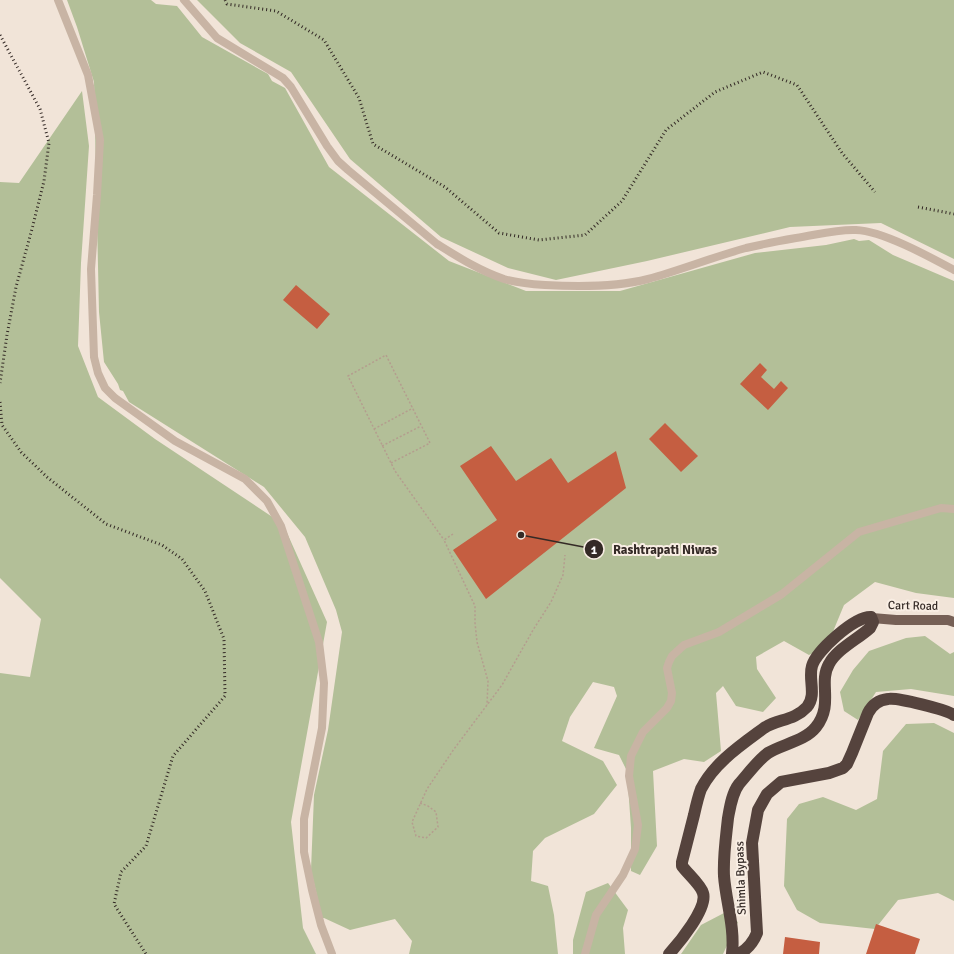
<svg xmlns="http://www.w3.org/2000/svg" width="954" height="954" font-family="Signika,sans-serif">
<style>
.green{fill:#b3bf98}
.building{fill:#c55e41}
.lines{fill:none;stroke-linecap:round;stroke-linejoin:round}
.path{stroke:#b49d8e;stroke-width:1.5;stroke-dasharray:2 2;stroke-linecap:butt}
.street{stroke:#c8b4a4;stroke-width:8}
.primary{stroke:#766056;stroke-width:10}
.highway{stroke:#55433d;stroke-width:12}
.rail{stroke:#342a26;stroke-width:3;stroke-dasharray:1 3;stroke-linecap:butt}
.labels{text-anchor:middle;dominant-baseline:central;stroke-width:4;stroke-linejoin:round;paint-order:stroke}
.street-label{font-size:12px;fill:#342a26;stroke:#f9eee4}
.leader{fill:none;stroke:#342a26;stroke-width:1.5}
.callout-dot{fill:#342a26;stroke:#f9eee4;stroke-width:1.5}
.mark-label{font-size:12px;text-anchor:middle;font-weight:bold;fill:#fff}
.callout-label{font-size:13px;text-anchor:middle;font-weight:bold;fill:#342a26;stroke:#f9eee4;stroke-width:4;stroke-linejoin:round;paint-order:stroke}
</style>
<rect width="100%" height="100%" fill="#f1e4d8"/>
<path class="green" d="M67,0h84l5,4 21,2 25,31 66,37 4,7 13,7 44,79 120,94 77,30h94l135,-38 71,-8 28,-6 5,2 10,-1 24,15 61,26v317l-38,-5 -41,-11 -31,23 -17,41 -18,9 -25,-14 -28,16 1,12 19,29 -13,14 -27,-6 -13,-20 -7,7 5,58 -17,11 -20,-3 -31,12 4,75 -17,29 -9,-4v-43l-4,-57 -8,-16 -25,-7 23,-52 -3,-9 -21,-5 -23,35 -8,24 41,20 14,24 -23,29 -49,24 -12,13 -2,30 17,5 6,29 4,39h-149l3,-13 -17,-22 -45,11 -26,-12h-2l-11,-48 3,-75 14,-65 14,-98 -6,-22 -31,-73 -41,-50 -135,-85 -6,-11 -3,-1 -2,-6 -14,-22 -5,-50 -5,-230 -17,-55z
M197,0h757v259l-73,-36 -91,4 -143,34 -91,19 -48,-12 -67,-31 -91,-78 -59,-87 -51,-29z
M82,91l7,55 -8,117 -3,83 20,51 57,42 128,85 44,98 -36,200 12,106 13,26h-316v-281l30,4 11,-58 -41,-41v-396l19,1z
M925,636l25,18 4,-2v44l-43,-7 -35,3 -18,28 -14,-9 -4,-19 13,-22 16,-19 37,-13z
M934,723l20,10v168l-16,-8 -40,7 -23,29 -55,-6 -23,-13 -13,-24 3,-67 12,-15 24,-7 33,13 21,-11 6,-48 23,-27z
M608,883l20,27 -5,18 2,26h-52v-14l13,-48z
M724,913l14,9 -15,32h-42l20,-29z"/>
<path class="building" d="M296,285l34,29 -13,15 -34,-29z
M760,363l7,7 -6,7 13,12 7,-8 7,7 -20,22 -28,-26z
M665,423l33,33 -17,16 -32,-33z
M491,446l25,35 35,-23 17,25 48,-32 10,37 -140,111 -33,-49 44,-30 -37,-54z
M876,924l44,15 -5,15h-49z
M785,937l35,5 -1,12h-36z"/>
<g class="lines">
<path class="path" d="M374,429l39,-21
M382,446l39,-20
M391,463l39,-20 -44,-88 -38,21 47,95 49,69
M453,534l-9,6 31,66v17l2,19 11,39 -1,24
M420,803l8,3 8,6 2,15 -12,11 -10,-2 -4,-14 15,-33 27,-40 48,-64 31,-55 18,-28 12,-27 2,-20"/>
<path class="street" d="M58,0l30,75 12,65 -3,55 -6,74 3,88 4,16 7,15 10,10 60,43 70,38 22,22 14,25 38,116 5,41 -2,45 -18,91v33l8,38 9,35 11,29
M184,0l33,38 66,40 8,9 36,59 11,15 10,9 89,74c21,13 43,27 67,35 14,4 27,5 41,6 33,2 71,2 103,-6 33,-9 65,-22 98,-31 17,-4 33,-7 50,-10 20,-3 41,-9 60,-8 27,1 74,27 98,40
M585,954l11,-39 27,-40 12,-26 3,-24 -9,-49 2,-20 12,-24 24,-24 4,-7 1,-8 -5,-25 2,-6 3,-6 12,-11 35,-13 63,-38 77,-62 82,-24 13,1"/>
<path class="primary" d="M872,618l24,2h52l6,2"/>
<path class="highway" d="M669,954c10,-11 39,-46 34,-61 -2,-8 -16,-20 -21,-27v-4c4,-16 8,-31 12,-47 2,-9 4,-18 7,-26 13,-26 40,-44 63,-61 13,-9 30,-7 43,-21 10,-12 1,-28 5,-41 4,-15 43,-50 59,-49l2,5 -3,6c-12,11 -33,21 -41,36 -11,19 5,40 -13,63 -11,14 -33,17 -48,26 -10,7 -21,22 -29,31 -7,9 -9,23 -11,34 -2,19 -5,39 -4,58 2,26 11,51 8,78
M739,954c9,-5 14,-11 18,-21l-5,-90 6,-33 9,-16 14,-12 48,-9 14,-5 4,-4 5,-11 16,-40c4,-8 11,-13 20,-14 9,-2 59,11 66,16"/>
<path class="rail" d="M225,0l2,4 49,7 48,29 35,58 14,46 72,43 54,46 40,7 46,-5 37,-34 44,-71 49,-38 48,-20 34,13 45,68 33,39
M0,35l40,74 9,34 -5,38 -12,48 -16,58 -9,48 -7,48
M918,207l36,7
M0,402l2,23 19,27 26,25 59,47 56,21 20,14 23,32 19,48 1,57 -52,60 -27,90 -25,26 -7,32 32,50"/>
</g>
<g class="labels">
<g class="street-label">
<text transform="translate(913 606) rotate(1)">Cart Road</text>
<text transform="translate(741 878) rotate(-92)">Shimla Bypass</text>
</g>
</g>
<path class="leader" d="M521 535L594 549"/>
<g class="callout-dot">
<circle cx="521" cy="535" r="4"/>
<circle cx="594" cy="549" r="10"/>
</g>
<g class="mark-label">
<text x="594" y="554">1</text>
</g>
<g class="callout-label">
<text x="665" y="554">Rashtrapati Niwas</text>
</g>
</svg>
